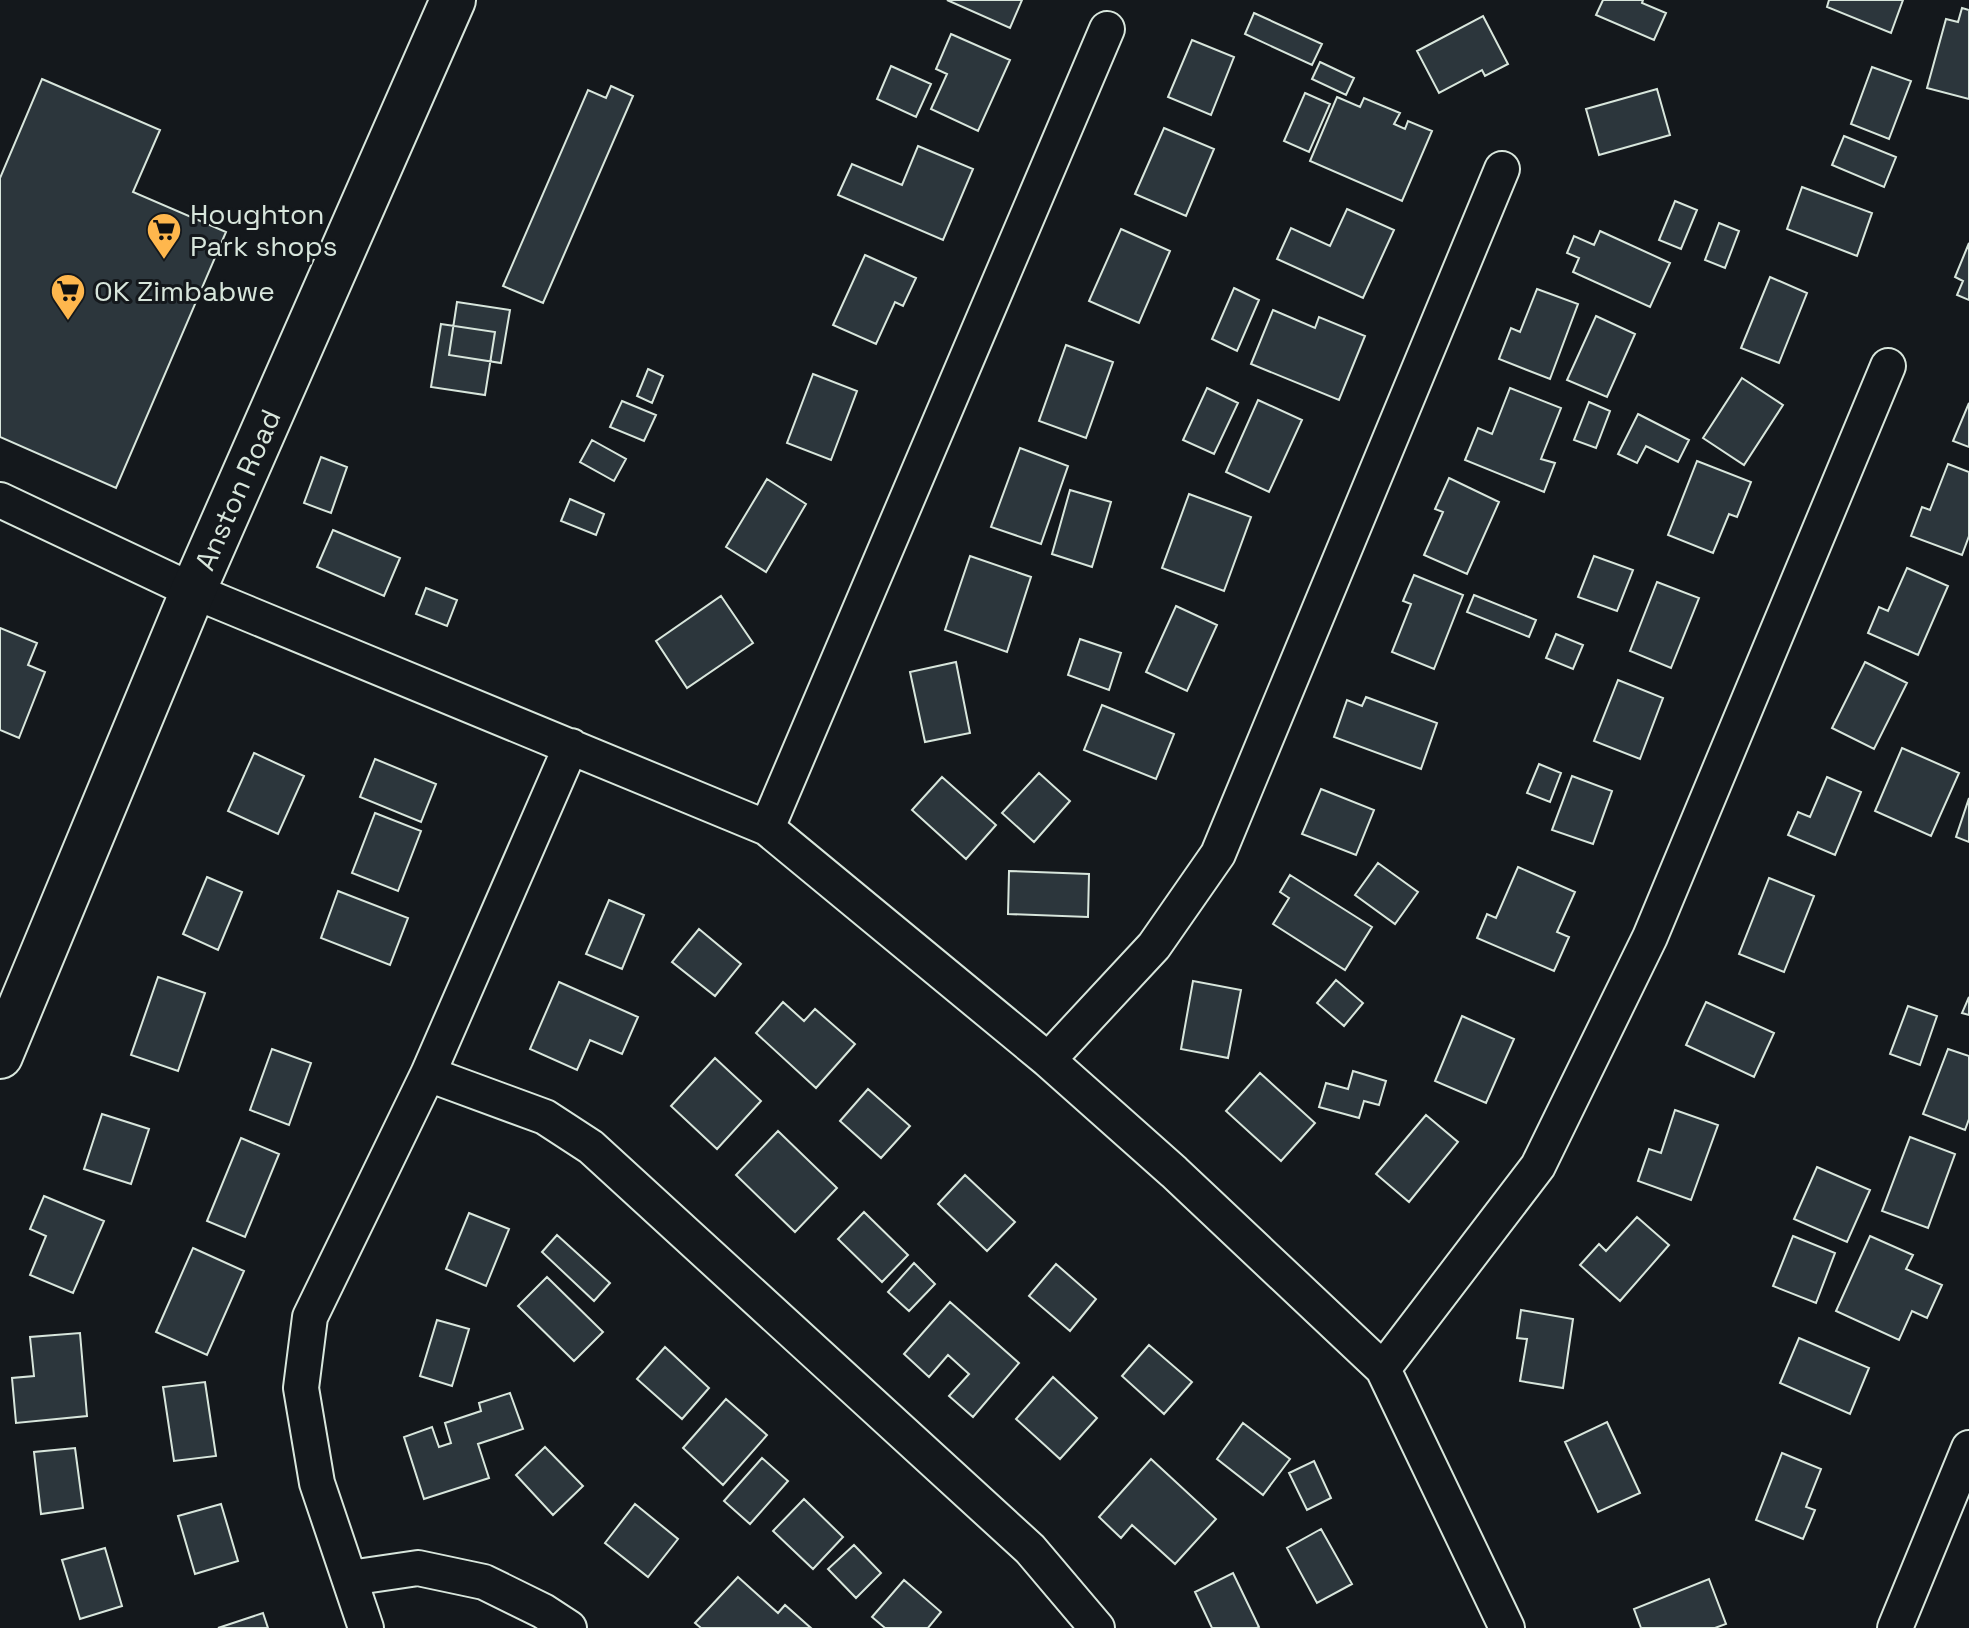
<svg xmlns="http://www.w3.org/2000/svg" width="1969" height="1628" font-family="'Space Grotesk',sans-serif">
<style>
.building{fill:#2c363c;stroke:#d8e6dc;stroke-width:2}
.lines{fill:none;stroke-linecap:round;stroke-linejoin:round}
.street-casing{stroke:#d8e6dc;stroke-width:38}
.secondary-casing{stroke:#d8e6dc;stroke-width:48}
.street{stroke:#14181c;stroke-width:34}
.secondary{stroke:#14181c;stroke-width:44}
.labels{text-anchor:middle;dominant-baseline:central;stroke-width:6;stroke-linejoin:round;paint-order:stroke}
.poi-label{font-size:28px;fill:#d8e6dc;stroke:#14181c;text-anchor:start}
.street-label{font-size:28px;fill:#d8e6dc;stroke:#14181c}
</style>
<rect width="100%" height="100%" fill="#14181c"/>
<path class="building" d="M947,0h75l-12,28z
M1603,0h40l-1,3 24,10 -12,27 -58,-25z
M1829,0h74l-12,33 -64,-26z
M1962,8l7,2v89l-42,-11 19,-69 12,3z
M1254,13l68,31 -10,21 -67,-31z
M1483,16l25,48 -23,12 -3,-6 -43,23 -22,-42z
M951,34l59,26 -32,71 -47,-22 16,-35 -11,-5z
M1192,40l42,17 -23,58 -43,-18z
M1320,62l34,16 -8,17 -34,-16z
M891,66l40,18 -15,33 -39,-18z
M1872,67l39,14 -22,58 -38,-15z
M42,79l118,51 -27,62 93,40 -110,256 -116,-51v-259z
M611,86l22,10 -90,207 -40,-17 85,-196 18,8z
M1657,89l13,46 -71,20 -13,-46z
M1305,93l25,11 -21,48 -25,-11z
M1337,97l23,10 4,-9 36,15 -6,11 11,5 3,-8 24,10 -30,70 -92,-40z
M1164,128l50,21 -28,67 -51,-22z
M1844,136l52,21 -12,30 -52,-22z
M918,146l55,23 -30,71 -105,-45 14,-31 50,21z
M1802,187l70,26 -15,43 -70,-27z
M1675,201l22,9 -16,39 -22,-9z
M1347,209l47,21 -31,68 -86,-39 14,-31 39,18z
M1719,223l20,8 -14,37 -20,-8z
M1121,229l49,22 -31,72 -50,-22z
M1600,231l70,32 -20,44 -77,-35 6,-14 -12,-5 7,-17 20,9z
M1969,243v57l-12,-5 6,-14 -8,-4z
M865,255l51,23 -13,28 -8,-4 -19,42 -43,-19z
M1770,277l37,16 -28,70 -38,-15z
M1234,288l25,12 -22,51 -25,-12z
M1537,289l41,15 -28,75 -51,-20 12,-31 9,4z
M457,302l53,8 -9,53 -52,-8z
M1273,310l42,18 4,-11 46,19 -26,64 -88,-36z
M1596,316l39,18 -28,63 -40,-17z
M441,324l54,8 -10,63 -54,-8z
M1066,345l47,17 -27,76 -47,-17z
M648,369l15,7 -11,27 -15,-7z
M813,374l44,17 -26,69 -44,-17z
M1742,378l41,27 -39,60 -41,-27z
M1207,388l31,15 -24,51 -31,-14z
M1510,388l51,20 -20,51 14,4 -11,29 -79,-32 13,-32 14,6z
M1258,400l44,20 -33,72 -43,-20z
M622,401l34,14 -12,26 -34,-14z
M1589,402l21,9 -14,37 -22,-8z
M1969,403v44l-16,-6z
M1638,414l51,26 -11,22 -32,-16 -9,17 -19,-9z
M592,440l34,19 -12,22 -34,-19z
M1020,448l48,18 -27,78 -50,-17z
M321,457l26,10 -16,46 -27,-10z
M1697,461l54,21 -14,35 -8,-3 -16,39 -45,-18z
M1948,464l21,8v64l-7,19 -51,-19 11,-29 8,3z
M1449,478l50,24 -32,72 -43,-19 19,-43 -8,-3z
M767,479l39,25 -40,68 -40,-25z
M1070,490l41,12 -19,65 -40,-13z
M1189,494l62,23 -27,74 -62,-23z
M570,499l34,15 -8,21 -35,-14z
M333,530l67,28 -16,38 -67,-29z
M970,556l61,21 -24,75 -62,-22z
M1594,556l39,14 -16,41 -39,-14z
M1907,568l41,18 -30,69 -50,-22 11,-26 9,4z
M1414,575l49,20 -29,74 -42,-17 19,-48 -8,-3z
M1657,582l42,16 -28,70 -41,-17z
M426,588l31,12 -10,26 -31,-12z
M1474,595l62,25 -7,17 -62,-25z
M721,596l32,47 -66,45 -31,-47z
M1176,606l41,19 -30,66 -41,-19z
M0,628l37,15 -9,22 17,7 -26,66 -19,-8z
M1556,634l27,11 -10,24 -27,-11z
M1080,639l41,14 -12,37 -41,-15z
M956,662l14,71 -45,9 -15,-70z
M1865,662l42,21 -33,66 -42,-21z
M1618,680l45,18 -23,61 -46,-18z
M1366,697l71,26 -16,46 -87,-32 13,-37 15,6z
M1102,705l72,29 -18,45 -72,-29z
M1902,748l57,25 -28,63 -56,-25z
M254,753l50,23 -26,58 -50,-23z
M375,759l61,25 -15,38 -61,-25z
M1539,764l22,9 -11,29 -23,-9z
M1039,773l31,28 -36,41 -32,-29z
M1572,776l40,15 -19,53 -41,-14z
M942,777l54,48 -30,34 -54,-49z
M1827,777l34,15 -26,63 -47,-20 10,-23 12,5z
M1321,789l53,21 -18,45 -54,-21z
M1969,798v44l-13,-5z
M375,813l46,18 -23,60 -46,-18z
M1378,863l40,29 -23,32 -40,-29z
M1518,867l57,25 -18,40 12,5 -15,34 -77,-33 10,-24 9,4z
M1009,871l80,3 -1,43 -80,-3z
M1290,875l82,52 -27,43 -72,-46 16,-26 -9,-6z
M207,877l35,15 -24,58 -35,-16z
M1769,878l45,18 -30,76 -45,-18z
M338,891l70,27 -18,47 -69,-27z
M609,900l35,15 -22,54 -36,-15z
M699,929l42,35 -26,32 -43,-34z
M158,977l47,16 -27,78 -47,-16z
M1336,980l27,23 -19,23 -27,-23z
M1193,981l48,9 -13,68 -47,-9z
M559,982l79,35 -16,37 -32,-14 -13,30 -47,-21z
M1969,997v18l-7,-2z
M783,1002l21,19 11,-12 40,35 -39,44 -60,-55z
M1706,1002l68,31 -20,44 -68,-32z
M1908,1006l29,10 -17,49 -30,-11z
M1462,1016l52,23 -28,64 -51,-22z
M272,1049l39,14 -22,62 -39,-15z
M1948,1049l21,7v63l-4,11 -42,-16z
M715,1058l46,43 -44,48 -46,-43z
M1353,1071l33,10 -7,24 -15,-4 -5,17 -40,-11 7,-24 22,6z
M1260,1073l55,50 -34,38 -55,-50z
M868,1089l42,37 -29,32 -41,-37z
M1675,1110l43,15 -27,75 -53,-19 11,-32 12,4z
M102,1114l47,15 -18,55 -47,-15z
M1426,1115l32,27 -49,60 -33,-28z
M778,1131l59,57 -42,44 -59,-57z
M1910,1137l45,17 -27,74 -46,-17z
M241,1138l38,16 -34,83 -38,-16z
M1817,1167l53,23 -23,52 -53,-23z
M965,1175l50,47 -28,29 -49,-47z
M44,1196l60,25 -31,72 -43,-18 16,-39 -16,-7z
M864,1212l44,43 -26,27 -44,-43z
M469,1213l40,16 -23,57 -40,-17z
M1637,1217l32,28 -49,56 -40,-36 19,-21 7,7z
M557,1235l53,48 -16,18 -52,-49z
M1793,1236l42,17 -19,50 -43,-17z
M1870,1236l43,19 -7,14 36,16 -15,33 -15,-7 -13,29 -63,-29z
M193,1248l51,23 -37,84 -51,-23z
M914,1263l21,21 -26,27 -21,-19z
M1056,1264l40,35 -26,32 -41,-35z
M547,1277l56,55 -29,29 -56,-55z
M950,1302l69,61 -46,54 -24,-21 20,-22 -21,-19 -19,22 -25,-23z
M1521,1310l52,9 -10,69 -43,-7 7,-42 -10,-1z
M437,1320l32,9 -17,57 -32,-10z
M80,1333l7,83 -71,7 -4,-45 22,-2 -4,-39z
M1799,1338l70,30 -19,46 -70,-31z
M1149,1345l43,37 -28,32 -42,-38z
M665,1347l44,41 -27,31 -45,-40z
M1053,1377l44,41 -37,41 -44,-40z
M205,1382l11,74 -42,5 -11,-74z
M510,1393l13,36 -45,15 11,34 -65,21 -20,-62 28,-10 7,20 12,-4 -6,-20 36,-12 -2,-8z
M726,1399l41,36 -44,50 -40,-37z
M1607,1422l33,71 -42,19 -33,-70z
M1243,1423l47,36 -27,36 -46,-36z
M545,1447l38,39 -30,29 -37,-40z
M75,1448l8,60 -42,6 -7,-62z
M1782,1453l39,16 -15,38 9,3 -12,29 -47,-19z
M762,1458l26,23 -38,43 -26,-23z
M1151,1459l65,60 -41,45 -43,-39 -11,13 -22,-21z
M1314,1461l17,37 -24,12 -18,-37z
M804,1499l39,38 -30,32 -40,-38z
M221,1504l17,57 -43,13 -17,-58z
M635,1504l43,35 -30,38 -43,-34z
M1321,1529l31,55 -35,19 -30,-55z
M854,1545l27,28 -25,25 -28,-29z
M105,1548l17,58 -42,13 -18,-59z
M1233,1573l26,54 -2,1h-45l-17,-36z
M738,1577l40,36 7,-8 26,23h-110l-6,-5z
M1709,1579l17,45 -11,4h-74l-7,-19z
M904,1580l37,32 -13,16h-43l-13,-11z
M263,1613l5,15h-50z"/>
<g class="lines">
<defs>
<path id="street" d="M0,500l193,91 574,237 281,232 126,112 209,197 124,259
M767,828l340,-799
M1048,1060l106,-114 64,-92 284,-685
M428,1074l117,43 46,30 439,402 67,79
M1383,1369l155,-203 112,-229 238,-571
M350,1578l68,-10 66,14 59,29 26,17
M366,1628l-49,-145 -16,-95 9,-71 118,-243 143,-328
M1895,1628l74,-180"/>
<g id="secondary">
<path id="s1" d="M0,1056l193,-465 260,-591"/>
</g>
</defs>
<use href="#street" class="street-casing"/>
<use href="#secondary" class="secondary-casing"/>
<use href="#street" class="street"/>
<use href="#secondary" class="secondary"/>
</g>
<defs>
<symbol id="supermarket-pin" viewBox="-11 -11 22 30"><path d="M0 17L-7.5 6A9.5 9.5 0 1 1 7.5 6Z" fill="#ffb74d" stroke="#14181c"/><path d="M-6-5.5h2.5l.6 2H6L4.5 2H-2.5L-4.4-4H-6ZM-1.5 3.2a1.3 1.3 0 1 0 .1 0ZM3 3.2a1.3 1.3 0 1 0 .1 0Z" fill="#111"/></symbol>
</defs>
<g fill-rule="evenodd">
<use href="#supermarket-pin" x="144" y="210" width="40" height="54"/>
<use href="#supermarket-pin" x="48" y="271" width="40" height="54"/>
</g>
<g class="labels">
<g class="poi-label">
<text x="190" y="214">Houghton<tspan x="190" dy="32">Park shops</tspan></text>
<text x="94" y="291">OK Zimbabwe</text>
</g>
<g class="street-label">
<text stroke="none"><textPath href="#s1" startOffset="614">Anston Road</textPath></text>
</g>
</g>
</svg>
